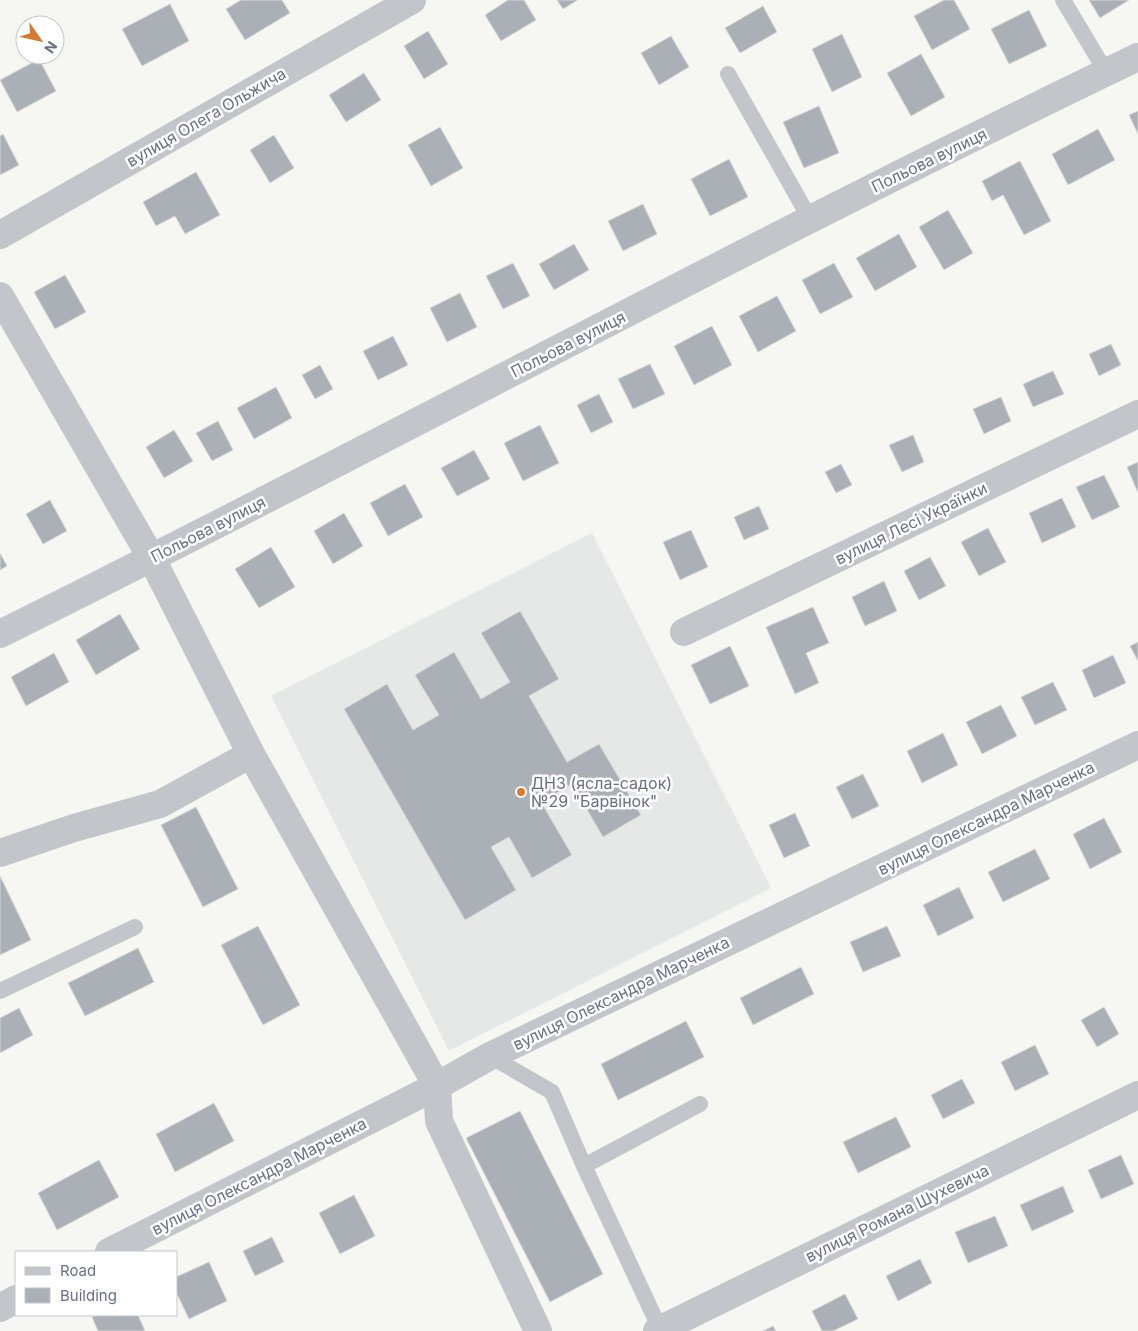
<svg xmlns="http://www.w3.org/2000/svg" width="1138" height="1331" font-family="Inter,sans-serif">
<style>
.built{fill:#e6e7e7}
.building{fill:#abb0b7;stroke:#d7d8d6}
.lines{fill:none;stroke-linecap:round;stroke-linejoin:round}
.service{stroke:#c2c5c9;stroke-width:16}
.minor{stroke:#c2c5c9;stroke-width:28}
.poi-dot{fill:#d57b34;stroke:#fff;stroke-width:2}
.labels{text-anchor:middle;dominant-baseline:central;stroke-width:5;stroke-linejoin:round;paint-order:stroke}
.street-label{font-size:16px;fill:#687182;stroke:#fff}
.poi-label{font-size:16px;fill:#687182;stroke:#fff;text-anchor:start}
</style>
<rect width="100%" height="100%" fill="#f6f6f3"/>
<path class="built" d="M592,533l179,355 -322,163 -178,-355z"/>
<path class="building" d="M241,0h41l8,13 -45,27 -19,-31z
M508,0h16l12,20 -35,21 -16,-26z
M557,0h21l-15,9z
M944,0h10l16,29 -38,21 -18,-34z
M1089,0h40l-29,18z
M170,4l19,37 -47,25 -20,-37z
M763,6l14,26 -37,21 -15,-25z
M1029,10l18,36 -38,18 -18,-35z
M428,31l20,33 -24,15 -20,-33z
M842,34l20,43 -30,15 -20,-43z
M671,36l18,31 -30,18 -18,-32z
M921,54l24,43 -34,19 -24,-43z
M39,59l17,32 -39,21 -17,-32z
M364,73l17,27 -35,22 -17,-27z
M819,106l20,47 -35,15 -21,-46z
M1138,111v23l-9,-19z
M440,127l23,41 -32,18 -23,-41z
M1098,129l17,31 -47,25 -16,-31z
M3,134l16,31 -19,10v-39z
M274,135l20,33 -24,15 -20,-33z
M729,159l19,38 -38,19 -19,-37z
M1020,161l31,60 -27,14 -21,-40 -11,6 -10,-20z
M196,172l24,43 -35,19 -10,-18 -19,10 -13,-24z
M643,204l14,30 -34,17 -15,-30z
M948,210l25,43 -29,17 -25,-43z
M899,234l18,33 -42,24 -19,-33z
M574,244l15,26 -35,20 -15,-26z
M513,263l17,33 -27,13 -17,-33z
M834,263l19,34 -33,17 -18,-34z
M65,275l21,37 -31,17 -21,-37z
M460,293l17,34 -30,15 -17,-34z
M777,296l19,35 -38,21 -19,-36z
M712,326l20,39 -38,20 -20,-39z
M393,336l15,29 -30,15 -15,-29z
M1111,344l10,21 -22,11 -10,-22z
M650,364l15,30 -32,15 -15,-30z
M320,365l13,24 -18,10 -13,-24z
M1053,371l11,23 -31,13 -10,-23z
M276,387l16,31 -38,21 -17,-31z
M599,394l14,28 -22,11 -14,-28z
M1001,397l10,24 -27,13 -11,-25z
M218,421l15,29 -21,11 -16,-28z
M540,425l19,38 -36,18 -19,-38z
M174,430l19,31 -29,17 -18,-31z
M913,435l11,27 -22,10 -13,-27z
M474,450l16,29 -33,17 -16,-28z
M1138,462v31l-11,-26z
M841,464l11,21 -16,8 -11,-21z
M1104,475l16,32 -28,13 -16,-33z
M405,484l18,33 -35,19 -18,-33z
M1062,498l14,29 -34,16 -13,-30z
M50,500l17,31 -24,13 -17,-30z
M759,506l10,23 -25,11 -10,-23z
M344,513l19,33 -30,18 -19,-33z
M988,528l18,34 -27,14 -18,-34z
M691,530l17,37 -28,13 -17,-38z
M271,547l24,40 -36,21 -24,-39z
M0,553l7,13 -7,4z
M930,557l16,29 -27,14 -15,-29z
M884,581l13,30 -32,15 -13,-29z
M813,607l16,36 -23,10 13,30 -24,11 -29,-67z
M520,611l39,68 -30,17 38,66 32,-18 42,71 -38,22 -31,-53 -31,18 31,53 -40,23 -23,-41 -18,10 25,43 -51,30 -121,-211 43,-25 26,46 26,-15 -24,-40 39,-23 27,47 29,-17 -29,-49z
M120,614l20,35 -44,26 -20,-35z
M1138,642v19l-8,-15z
M730,646l19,40 -39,18 -19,-39z
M54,653l15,29 -43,24 -15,-29z
M1113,655l13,28 -32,15 -12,-28z
M1053,682l14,28 -32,15 -14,-28z
M1001,705l16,31 -35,18 -16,-32z
M943,733l15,32 -36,18 -15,-32z
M863,774l16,32 -27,13 -16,-32z
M196,807l42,82 -35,18 -42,-82z
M795,813l15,33 -26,12 -15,-33z
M1104,818l18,34 -32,17 -17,-35z
M1035,849l15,30 -47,23 -15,-30z
M0,876l31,64 -31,15z
M959,887l15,31 -36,18 -15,-31z
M258,926l42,79 -37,20 -42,-80z
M887,926l14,30 -38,16 -13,-30z
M138,948l16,34 -69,34 -17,-33z
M801,967l13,27 -61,31 -13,-27z
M1104,1007l15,27 -22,13 -16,-27z
M19,1008l14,27 -33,18v-35z
M686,1021l18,36 -86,43 -17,-36z
M1035,1045l14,29 -34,17 -14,-29z
M962,1079l13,24 -32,16 -12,-24z
M214,1103l20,38 -59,31 -19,-38z
M520,1111l83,163 -53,28 -84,-164z
M896,1117l15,30 -53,26 -15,-31z
M1121,1155l13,29 -33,15 -13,-29z
M99,1160l20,37 -62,33 -19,-37z
M1063,1186l11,26 -42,19 -12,-26z
M354,1195l21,41 -35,18 -21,-41z
M995,1216l13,30 -40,17 -13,-31z
M272,1237l12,25 -29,14 -12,-25z
M920,1259l12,24 -34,18 -12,-25z
M209,1262l18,39 -38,18 -13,-27v-15z
M845,1294l13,25 -25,12h-11l-10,-20z
M97,1315h41l7,16h-47l-6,-14z
M773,1326l3,5h-13z"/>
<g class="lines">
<path class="service" d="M1063,0l43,72
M728,74l82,145
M0,991l135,-64
M490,1056l62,36 32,74 76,163
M584,1166l116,-62"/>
<path class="minor" d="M0,235l412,-235
M0,296l152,263 99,195 186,332 2,35 99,210
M684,632l454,-218
M0,634c381,-189 754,-393 1138,-577
M0,853l74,-25 86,-24 91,-50
M109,1252l328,-166 53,-30 648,-311
M0,1308l16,-9
M657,1331l481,-236"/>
</g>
<circle class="poi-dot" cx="521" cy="792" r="5"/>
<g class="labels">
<g class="street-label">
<text transform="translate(206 117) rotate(-30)">вулиця Олега Ольжича</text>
<text transform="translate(929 160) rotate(-26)">Польова вулиця</text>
<text transform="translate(568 344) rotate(-27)">Польова вулиця</text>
<text transform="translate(911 523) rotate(-26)">вулиця Лесі Українки</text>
<text transform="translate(208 529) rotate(-27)">Польова вулиця</text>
<text transform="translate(986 818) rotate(-26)">вулиця Олександра Марченка</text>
<text transform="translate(621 993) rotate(-26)">вулиця Олександра Марченка</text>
<text transform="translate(259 1176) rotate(-27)">вулиця Олександра Марченка</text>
<text transform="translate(897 1213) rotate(-26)">вулиця Романа Шухевича</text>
</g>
<g class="poi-label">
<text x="531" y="783">ДНЗ (ясла-садок)<tspan x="531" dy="18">№29 "Барвінок"</tspan></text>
</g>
</g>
<rect x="15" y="1251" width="162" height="65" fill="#ffffff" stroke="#c3c6cd"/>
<rect x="25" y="1267" width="25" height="8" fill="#c2c5c9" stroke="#c3c6cd"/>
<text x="60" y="1276" font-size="15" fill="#687182">Road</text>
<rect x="25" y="1288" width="25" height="15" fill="#abb0b7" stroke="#c3c6cd"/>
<text x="60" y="1301" font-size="15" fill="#687182">Building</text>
<g transform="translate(40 40) rotate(124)"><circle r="24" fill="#ffffff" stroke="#c3c6cd"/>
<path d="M0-4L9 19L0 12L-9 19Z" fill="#d57b34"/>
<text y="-8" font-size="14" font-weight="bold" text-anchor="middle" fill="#687182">N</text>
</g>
</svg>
